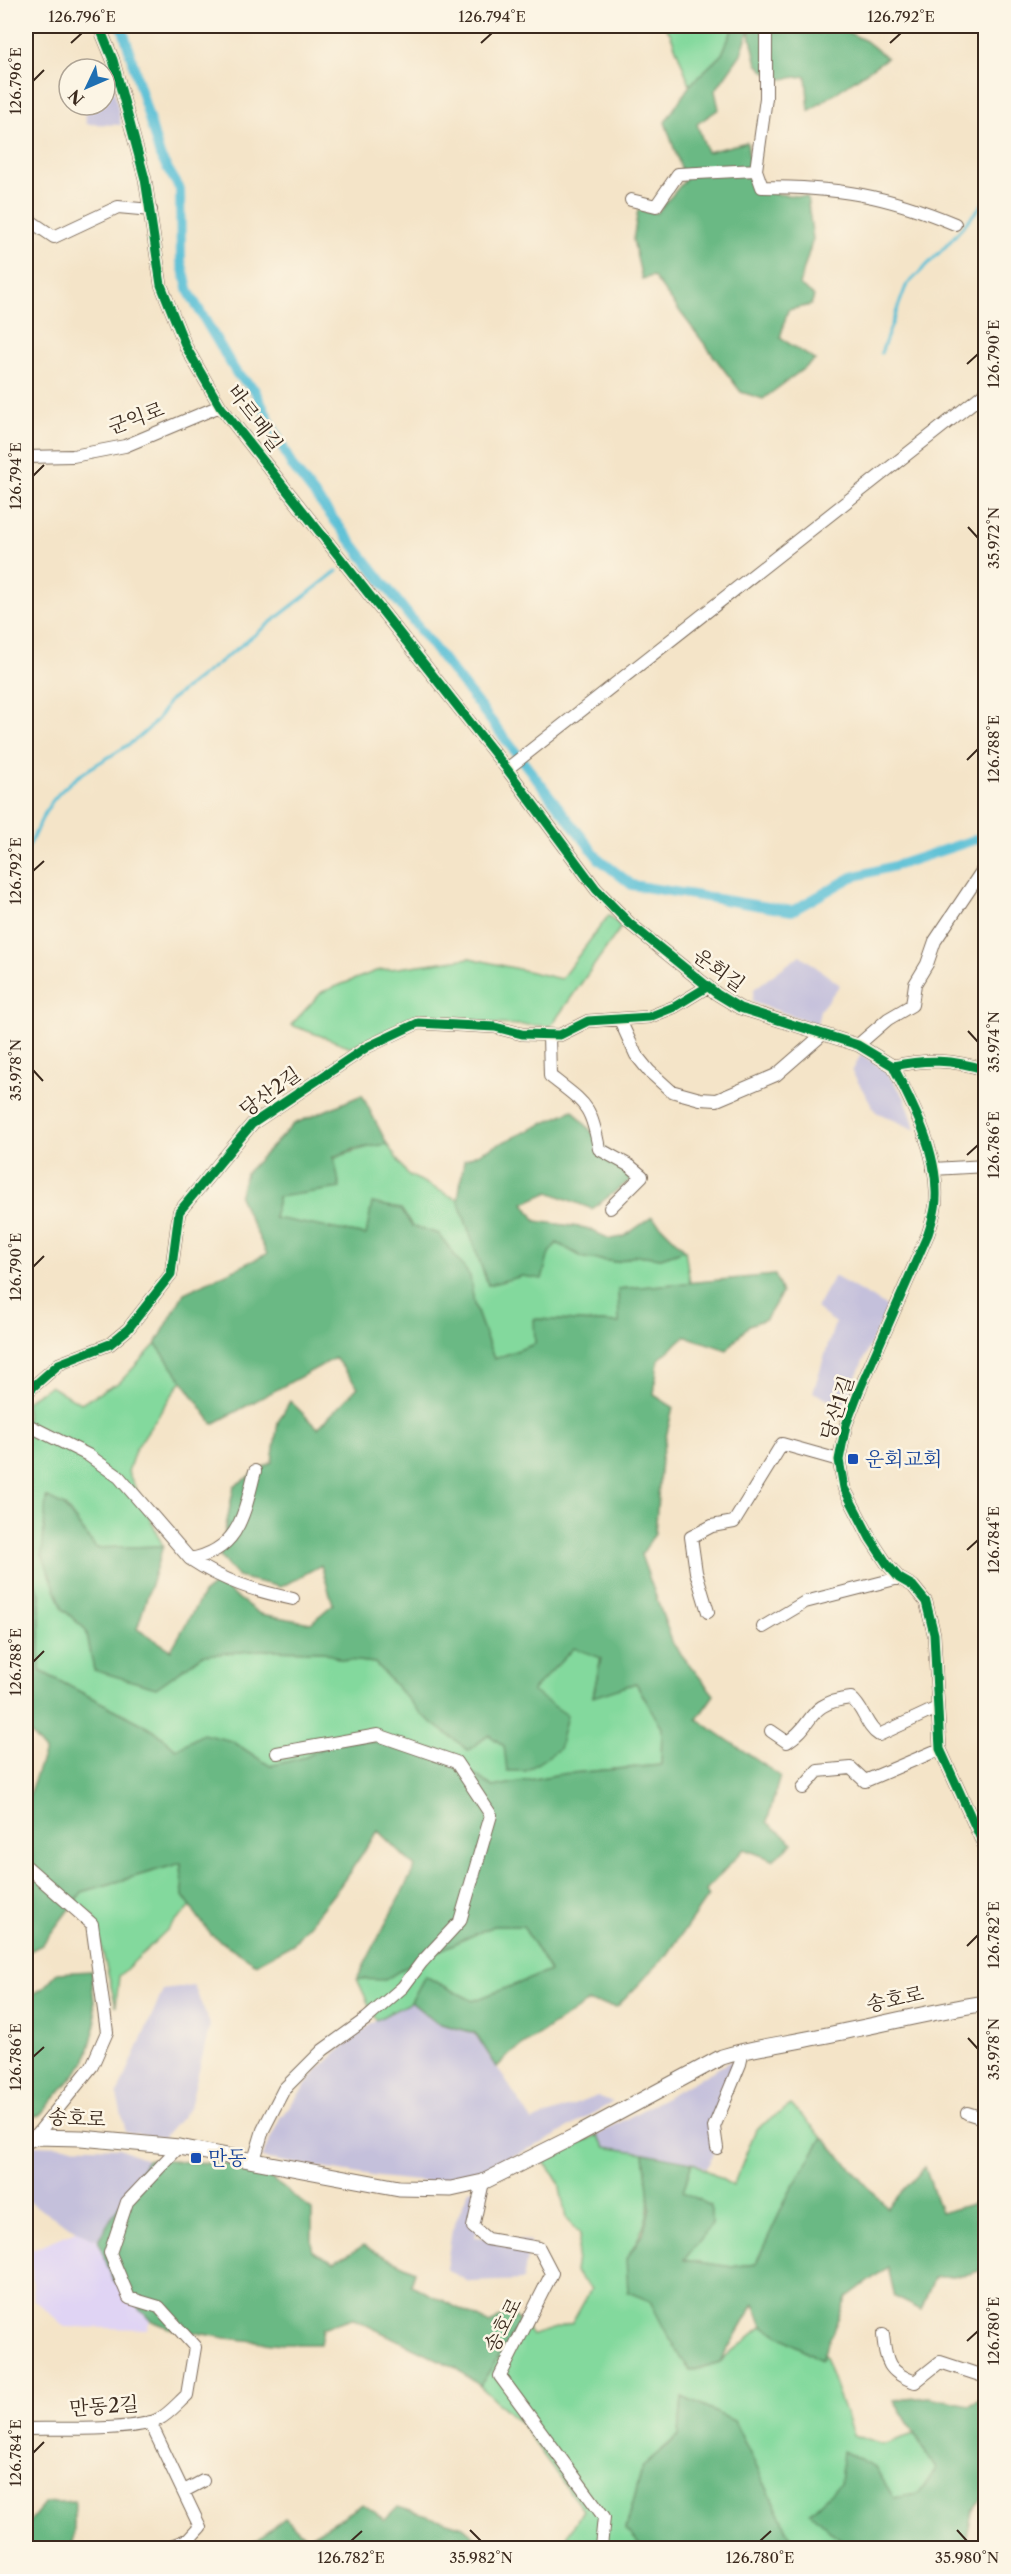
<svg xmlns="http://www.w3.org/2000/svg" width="1011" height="2574" font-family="'Libre Caslon Text','Noto Serif KR',serif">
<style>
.built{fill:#e0d4f4}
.industrial{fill:#c4c0db}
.green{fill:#83d99d;stroke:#5f825e;stroke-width:1.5}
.forest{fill:#6ab984;stroke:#527251;stroke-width:1.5}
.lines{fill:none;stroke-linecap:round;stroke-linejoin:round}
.stream{stroke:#59bfd6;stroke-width:3}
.canal{stroke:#59bfd6;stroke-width:10}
.minor-casing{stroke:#7c6b5a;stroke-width:14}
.major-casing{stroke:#7c6b5a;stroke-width:17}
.minor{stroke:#fff;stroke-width:12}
.major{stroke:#fff;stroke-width:15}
.cycleway-casing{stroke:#fcf5e5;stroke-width:13}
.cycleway{stroke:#00873e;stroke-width:9}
.ticks{fill:none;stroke:#3b2a1e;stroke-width:2}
.transit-dot{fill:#1a4fb4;stroke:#fcf5e5;stroke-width:2}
.labels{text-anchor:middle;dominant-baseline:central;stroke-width:5;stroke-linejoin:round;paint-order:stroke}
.street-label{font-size:20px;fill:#3b2a1e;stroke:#fcf5e5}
.transit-label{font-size:20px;fill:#164399;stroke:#fcf5e5;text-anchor:start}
.neatline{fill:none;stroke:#3b2a1e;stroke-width:2}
.ticks-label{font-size:15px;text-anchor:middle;fill:#3b2a1e}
</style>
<rect width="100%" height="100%" fill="#fcf5e5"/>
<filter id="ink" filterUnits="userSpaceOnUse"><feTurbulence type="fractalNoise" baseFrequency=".0167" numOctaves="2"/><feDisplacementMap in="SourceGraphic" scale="12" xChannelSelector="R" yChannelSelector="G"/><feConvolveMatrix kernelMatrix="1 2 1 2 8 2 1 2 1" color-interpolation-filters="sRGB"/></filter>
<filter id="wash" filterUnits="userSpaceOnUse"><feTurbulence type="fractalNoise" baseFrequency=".008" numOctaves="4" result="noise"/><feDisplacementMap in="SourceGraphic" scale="24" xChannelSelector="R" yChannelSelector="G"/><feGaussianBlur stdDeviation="1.35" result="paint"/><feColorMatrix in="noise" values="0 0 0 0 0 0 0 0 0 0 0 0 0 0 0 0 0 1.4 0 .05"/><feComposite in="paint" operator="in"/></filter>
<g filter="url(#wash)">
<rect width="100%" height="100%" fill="#f4e4c8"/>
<path class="built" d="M76,2231l22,9 15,39 37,41 -3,9 -82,-2 -31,-28 -4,-49z"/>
<path class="industrial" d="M82,65l28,1 11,59 -35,-1 -1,-19h20v-36h-23z
M800,955l40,30 -20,25 -3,14 -65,-22 2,-13z
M861,1054l25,17 19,27 11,32 -40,-18 -24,-40z
M834,1276l54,31 -46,100 -29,-15 22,-69 -19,-15z
M194,1986l16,39 -20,82 -27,31 -37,-6 -9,-37 46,-105z
M411,2002l26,21 38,10 57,88 65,-25 16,6 -69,40 -95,42 -71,-7 -116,-19 18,-40 40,-51 56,-47z
M733,2060l3,4 -26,62 5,27 -9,15 -14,-6 -87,-15 -8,-12z
M32,2145l88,3 27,12 -49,80 -22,-9 -50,-31v-51z
M489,2185l-14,52 55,4 -7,39 -54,2 -23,-13 6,-39 17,-40z"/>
<path class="green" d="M664,26h70l-12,28 -32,31 -20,-52z
M609,915l12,12 -70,99 -143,-5 -57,26 -60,-22 31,-33 54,-21 94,-13 91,21z
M387,1144l20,30 51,26 30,85 34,-9 20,2 7,-26 8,-9 27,15 32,4 21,-7 24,3 24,-8 5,33 -72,6 2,34 -85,-4v25l-41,15 -20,-55 -5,-28 -30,-42 -27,-8 -11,-17 -35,26 -92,-17 4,-21c42,-31 55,-45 109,-53z
M156,1344l26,36 -47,70 -7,22 35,74 -67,2 -31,-42 -19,-8 17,111 23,21 8,40 62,18 47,-33 59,-5 61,1 17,8 35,4 46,51 48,36 20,-15 15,11 28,-55 42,-43 27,9 -8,39 43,-13 26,45 -1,37 -100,9 -68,13 -54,-37 -97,-12 -36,19 -36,9 -38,-25 -56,8 -22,-19 -114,-59v-77l-14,-29v-164l24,-15 31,17 39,-21z
M181,1863l2,33 8,11 -72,69 -3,30 -22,-89 -19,-16 7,-9z
M493,1926h30l27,45 -77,30 -48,-25 -14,26 -35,18 -19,-41h28l27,-16z
M791,2105l32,32 -34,56 -33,70 -24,4 -49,-7v-68l9,-30 41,24 23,-57z
M597,2135l8,12 39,6c6,53 11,60 -18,106l64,112 30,-9 43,-36 58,34 3,-6 29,81 29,10 32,-11 22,35 -17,25 -26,4 -18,-31 -35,73 -8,8h-36l-62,-127 -52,-24 -3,38 -36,31 -17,62 17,20h-83l23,-38 -62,-86 -41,-38 40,-64 13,13 39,-12 19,-34 -16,-17 5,-38 -14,-15 -7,-37 -15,-20z"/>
<path class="forest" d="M734,26h101l31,15 21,17 -78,53 -3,-35 -32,4 -17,-16 -8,-34 -8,24 -26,37 4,18 -22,15 10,28 40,-10 5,42 25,10 30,3 6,42 -14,46 15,11 -3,9 -23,5 -8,28 35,22 -52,39 -22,-7 -88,-116 -11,3 -9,-39 5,-30 19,3 28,-33 -20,-58 25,-37 32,-31z
M362,1095l25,49 -32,5 -21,8 6,31 -62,9 -4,21 92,17 6,-32 29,6 11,17 27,8 31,42 4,28 20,55 41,-15 -1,-25 85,4 -1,-34 157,-14 7,18 -16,26 -17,6 -22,25 -42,-14 -27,24 -4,35 19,12 -12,52 -6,75 -14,21 32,89 41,51 -17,24 83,57 -13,46 26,21 -20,17 -29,-11 -39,42 3,5 -40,58 -51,53 -29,-5 -78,52 -13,13 -22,-34 -38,-10 -26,-21 14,-26 48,25 77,-30 -27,-45h-30l-81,37 -27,17 -28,-1 58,-112 -37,-36 -38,55 -47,58 -37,20 -45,-29 -28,-39 -2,-33 -99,29 -40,53 -16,8v-151l19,-51 -19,-22v-164l14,29v77l114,59 22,19 27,-15 29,7 38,25 36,-9 36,-19 97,12 54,37 68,-13 100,-9 1,-37 -26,-45 -43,14 8,-39 -27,-10 -42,43 35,24 -8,34 -33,22h-19l-3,-25 -15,-11 -21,15 -47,-36 -46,-51 -35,-4 -17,-8 -61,-1 -59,5 -47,33 -62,-18 -8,-40 -23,-21 -21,-54 4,-58 18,9 32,42 67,-2 -26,83 34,21 32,-56 14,-11 43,31 51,9 22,-19 -12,-39 -40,22 -43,-10 -18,-20 14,-71 38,-24 6,-40 12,-21 28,27 40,-41 -23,-29 -122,66 -57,-80 28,-51 83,-39 -28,-57 7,-24 48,-49z
M573,1110l59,69 -40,30 -43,-17 -25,11 12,18 50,7 24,11 13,-2 29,-20 33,33 -24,8 -24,-3 -20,7 -33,-4 -27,-15 -8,10 -7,26 -20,-3 -34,9 -30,-85 6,-40z
M91,1971l5,53 -11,39 -46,53h-13v-117l17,-11 14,-15z
M823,2137l64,71 38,-41 16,46 44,-13v69l-16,5 -35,4 -13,32 -26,-13 -7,-30 -41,30 -26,63 -58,-34 -9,-22 -34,58 -30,9 -22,-35 -18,-35 -22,-9 -2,-33 17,-26 7,-24 -6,-56 48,9 -9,30 28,14v20l-27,34 48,7 24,-4 33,-70z
M147,2160l88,4 30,10 47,36v41l22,11 29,-16 52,25 -4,14 79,39 19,-14 11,12 -40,64 -24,-18 -104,-50 -29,10 -3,16h-37l-57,-6 -57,-10 -19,-8 -37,-41 -15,-39z
M682,2397l52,24 62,127h-153l-17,-19 17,-63 36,-31z
M929,2397l41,8 15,-8v98l-13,17 -7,36h-133l8,-8 -30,-28 30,-28 3,-33 32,16 19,31 25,-4 17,-25 -42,-69z
M75,2501l-2,47h-47v-22l19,-23z
M363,2504l22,16 13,-13 65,20 25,21h-242l39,-30 22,20z"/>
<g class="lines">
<path class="stream" d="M881,353l25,-67 40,-40 40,-46
M26,852c9,-17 16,-38 28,-53 33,-41 92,-49 114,-97l169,-131"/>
<path class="canal" d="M122,26l38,130 20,33 1,72 8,31 20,35 28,47 17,15 38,77 307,393 33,26 160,26 60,-34 46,-12 88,-29"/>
</g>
</g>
<g filter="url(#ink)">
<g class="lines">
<defs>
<path id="minor" d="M99,26l14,34 32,119 16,106 25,62 34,59 287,363 89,120 33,34 88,71 23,14 118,37 35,21c32,-7 60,-7 93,4
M766,26v72l-10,72 6,17c74,0 124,8 193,37
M631,200l25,6 22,-32 78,-4
M26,218l28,19 64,-30 33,3
M26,457l47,-1 52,-10 95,-40
M507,769l479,-377
M620,1020l16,35 13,16 22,20 29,8 17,1 59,-25 47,-41
M549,1035l1,41c35,28 41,27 49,73l31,17 12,10 -32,32
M858,1045l30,-26 24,-14 3,-21 12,-20 8,-23 51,-76
M893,1066c20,39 45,86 43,132 0,12 -4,24 -8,36l-69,157 -13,34 -7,35 5,28 26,50 17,26 12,14 14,8 13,16 8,32 6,115 46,101
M933,1169l53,-3
M26,1393l33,-29 51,-20 18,-15 43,-55 8,-62 73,-88 115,-77 51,-24 77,4 27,7 38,1 28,-14 61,-4 25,-10 33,-20
M26,1424l62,31 31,22 71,82c50,-9 54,-46 65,-88
M190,1559c35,23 63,31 103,40
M708,1612l-12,-40 -5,-35 21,-11 22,-4 48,-78 57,16
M763,1627l42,-25 94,-24
M771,1731l16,11c29,-18 18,-39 64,-44 13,10 15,29 28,37l58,-27
M803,1788l15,-17 33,-3 14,13 75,-32
M26,1866l66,58 15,108 -15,34 -57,71
M967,2113l19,6
M717,2148l-3,-21 26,-63 3,-13
M254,2160l9,-30 21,-41 39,-39 43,-31 37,-32 18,-24 39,-42 31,-106 -35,-53 -78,-27 -101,18
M483,2182l-10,45 14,12 52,9 13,25 -52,103 104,141 -3,30
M883,2335c3,27 5,37 32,47l25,-20 46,15
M150,2422l50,105 -11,12 -18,7
M26,2429c29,-1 109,3 133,-10 10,-5 20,-17 28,-24l8,-48 -36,-40 -30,-9 -19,-45 17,-51 52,-55
M184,2491l19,-10"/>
<path id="major" d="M26,2141l9,-4 46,1 98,9 220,41 52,1 32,-7 92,-46 147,-79c32,-10 63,-13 95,-20 57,-11 112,-25 169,-34"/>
</defs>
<use href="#minor" class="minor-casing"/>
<use href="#major" class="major-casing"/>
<use href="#minor" class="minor"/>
<use href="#major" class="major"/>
<defs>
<path id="cycleway" d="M99,26l14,34 32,119 16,106 25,62 34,59 287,363 89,120 33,34 88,71 23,14 118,37 35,21c32,-7 60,-7 93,4
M893,1066c20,39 45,86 43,132 0,12 -4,24 -8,36l-69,157 -13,34 -7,35 5,28 26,50 17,26 12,14 14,8 13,16 8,32 6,115 46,101
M26,1393l33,-29 51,-20 18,-15 43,-55 8,-62 73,-88 115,-77 51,-24 77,4 27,7 38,1 28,-14 61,-4 25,-10 33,-20"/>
</defs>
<use href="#cycleway" class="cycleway-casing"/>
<use href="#cycleway" class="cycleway"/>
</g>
</g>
<path class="ticks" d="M71,43l11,-10M481,43l11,-10M890,43l11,-10M33,81l11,-11M967,364l11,-10M33,476l11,-11M968,527l10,11M967,760l11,-11M33,871l11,-10M968,1031l10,11M33,1070l10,11M967,1155l11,-10M33,1267l11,-11M967,1550l11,-10M33,1662l11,-11M967,1946l11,-11M968,2038l10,11M33,2057l11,-10M967,2341l11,-10M33,2453l11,-11M470,2530l11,11M957,2530l10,11M351,2541l11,-10M760,2541l11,-10"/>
<g class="transit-dot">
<rect x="847" y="1453" width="12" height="12" rx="3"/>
<rect x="190" y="2152" width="12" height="12" rx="3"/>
</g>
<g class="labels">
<g class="street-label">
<text transform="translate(136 418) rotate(-20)">군익로</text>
<text transform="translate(255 418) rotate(53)">바르메길</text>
<text transform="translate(719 970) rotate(36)">운회길</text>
<text transform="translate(270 1092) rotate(-36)">당산2길</text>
<text transform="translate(837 1408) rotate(-72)">당산1길</text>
<text transform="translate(895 1999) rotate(-12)">송호로</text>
<text transform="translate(77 2118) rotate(3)">송호로</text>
<text transform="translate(503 2325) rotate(-63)">송호로</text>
<text transform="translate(104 2406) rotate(-4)">만동2길</text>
</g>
<g class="transit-label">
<text x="865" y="1459">운회교회</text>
<text x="208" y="2158">만동</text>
</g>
</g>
<rect width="1011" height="2574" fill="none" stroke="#fcf5e5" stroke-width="66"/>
<g transform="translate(87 87) rotate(226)"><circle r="28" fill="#fcf5e5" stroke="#afa495" stroke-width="1.5"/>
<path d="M0-4.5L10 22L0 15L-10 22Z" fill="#1f6fb2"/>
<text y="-9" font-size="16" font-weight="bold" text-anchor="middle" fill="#3b2a1e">N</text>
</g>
<rect x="33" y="33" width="945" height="2508" class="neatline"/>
<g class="ticks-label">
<text x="82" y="22">126.796°E</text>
<text x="492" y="22">126.794°E</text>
<text x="901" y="22">126.792°E</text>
<text transform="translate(16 81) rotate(-90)" y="5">126.796°E</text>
<text transform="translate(994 354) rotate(-90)" y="5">126.790°E</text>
<text transform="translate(16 476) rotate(-90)" y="5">126.794°E</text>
<text transform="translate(994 538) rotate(-90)" y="5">35.972°N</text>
<text transform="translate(994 749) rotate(-90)" y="5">126.788°E</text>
<text transform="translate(16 871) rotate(-90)" y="5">126.792°E</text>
<text transform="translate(994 1042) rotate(-90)" y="5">35.974°N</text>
<text transform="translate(16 1070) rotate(-90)" y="5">35.978°N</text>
<text transform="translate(994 1145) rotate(-90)" y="5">126.786°E</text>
<text transform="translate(16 1267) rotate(-90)" y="5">126.790°E</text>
<text transform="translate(994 1540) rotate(-90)" y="5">126.784°E</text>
<text transform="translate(16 1662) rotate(-90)" y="5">126.788°E</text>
<text transform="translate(994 1935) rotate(-90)" y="5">126.782°E</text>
<text transform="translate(994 2049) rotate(-90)" y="5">35.978°N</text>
<text transform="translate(16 2057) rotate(-90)" y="5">126.786°E</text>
<text transform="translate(994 2331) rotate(-90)" y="5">126.780°E</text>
<text transform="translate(16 2453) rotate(-90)" y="5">126.784°E</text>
<text x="351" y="2563">126.782°E</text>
<text x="481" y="2563">35.982°N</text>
<text x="760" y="2563">126.780°E</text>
<text x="967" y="2563">35.980°N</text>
</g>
</svg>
